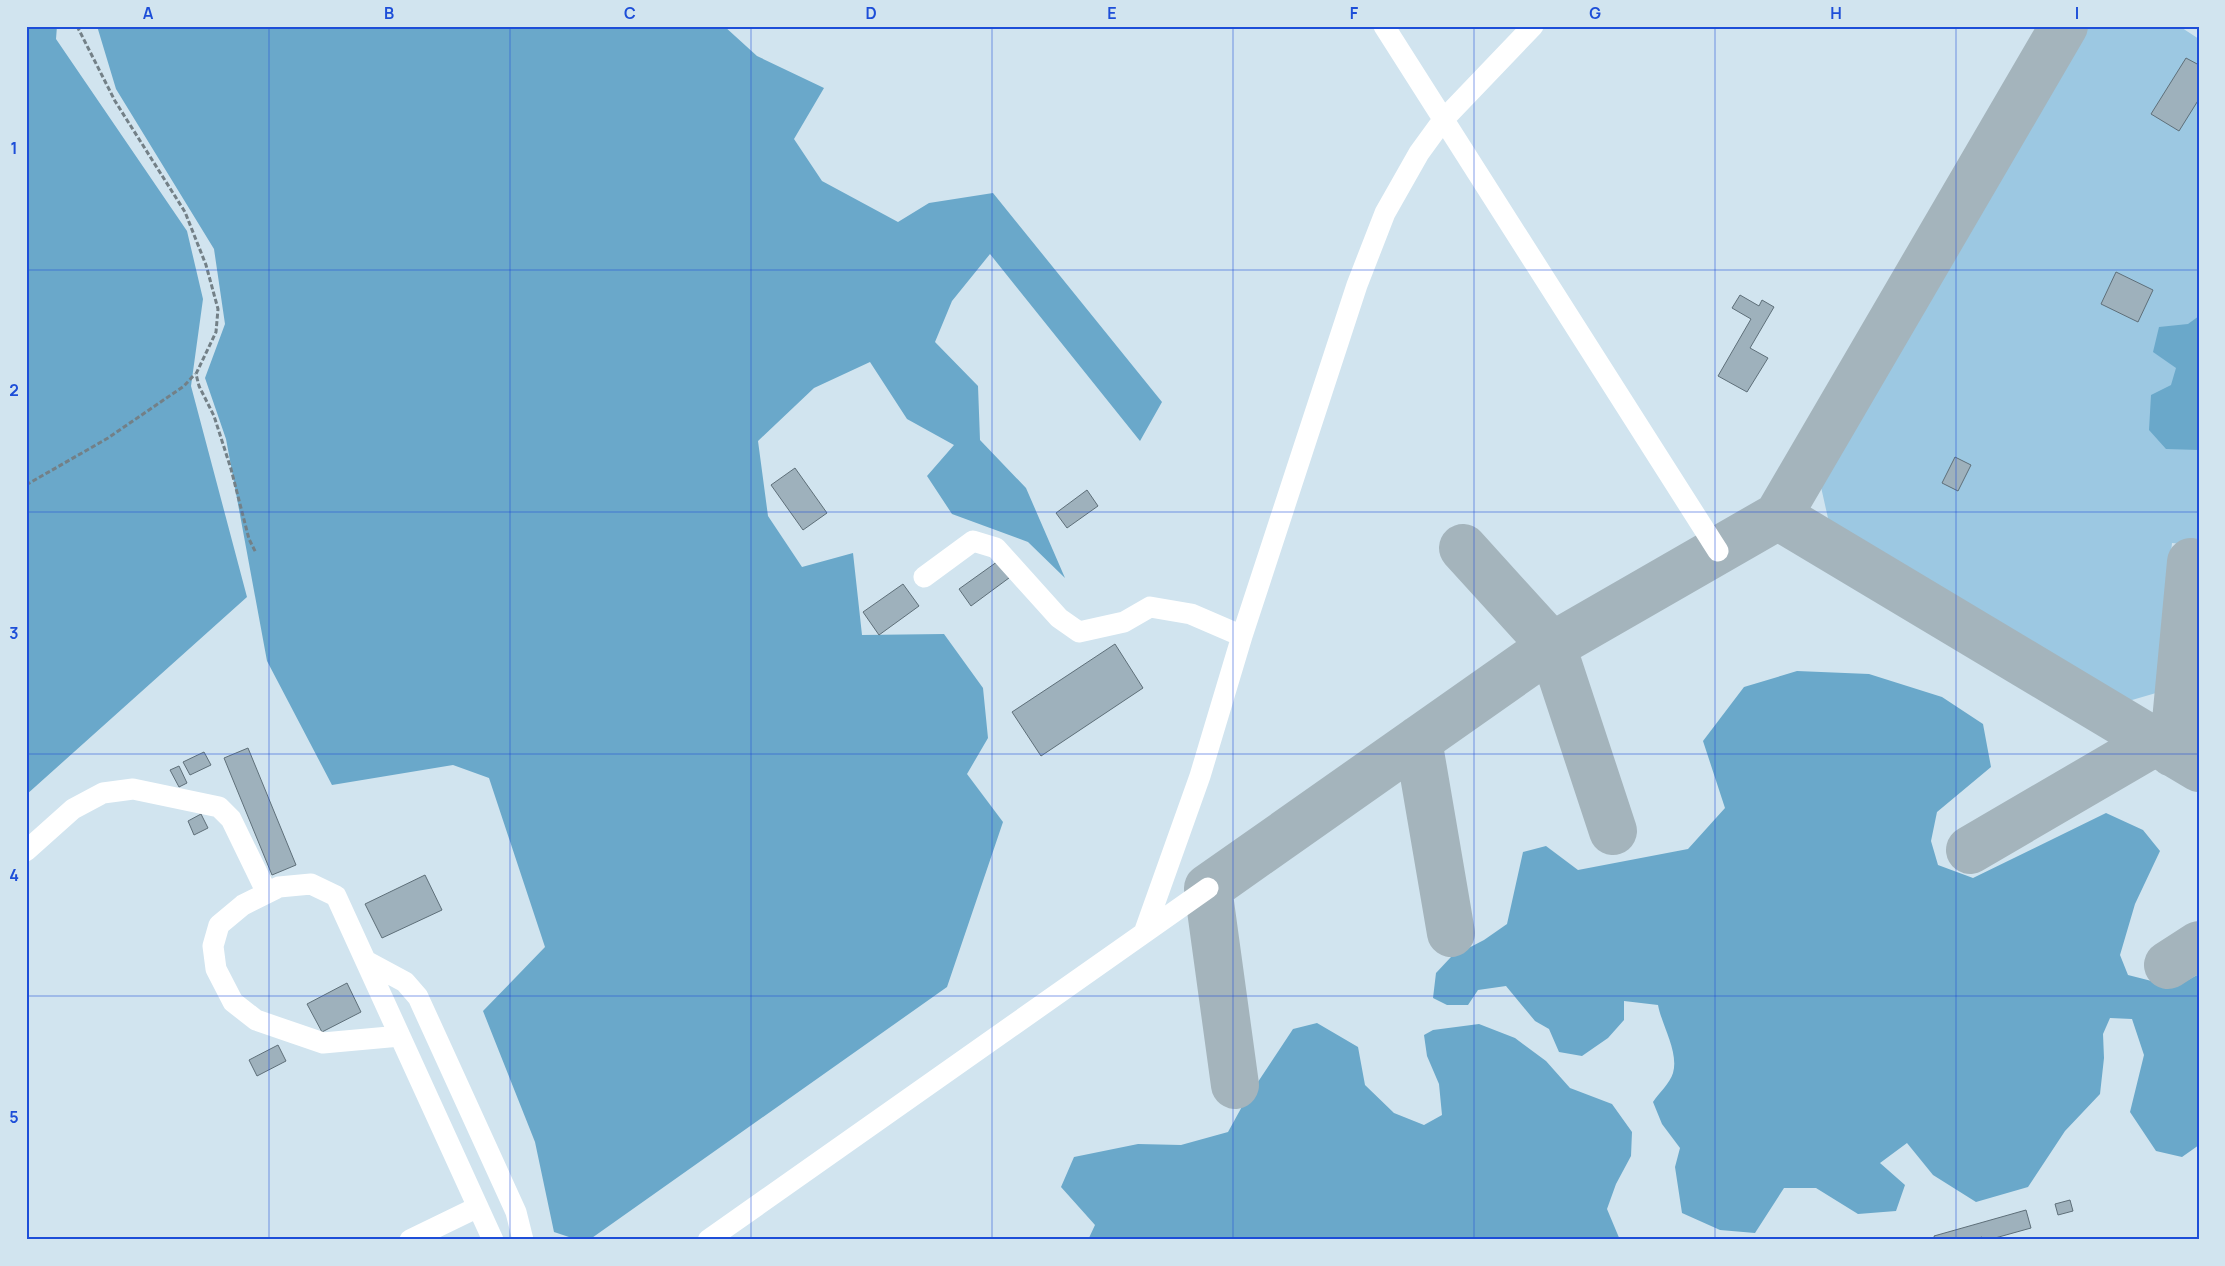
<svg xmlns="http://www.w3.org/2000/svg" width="2225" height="1266" font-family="Manrope,sans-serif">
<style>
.green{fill:#9cc8e2}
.forest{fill:#6aa8ca}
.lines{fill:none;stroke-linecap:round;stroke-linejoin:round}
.taxiway{stroke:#a4b4bc;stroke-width:48}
.building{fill:#9eb1bc;stroke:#5e6f79}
.path{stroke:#738087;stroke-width:3;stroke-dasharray:5 2.5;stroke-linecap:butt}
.minor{stroke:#fff;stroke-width:21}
.grid{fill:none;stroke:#1d4ed8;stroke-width:1;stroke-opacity:0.55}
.neatline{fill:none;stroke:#1d4ed8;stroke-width:2}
.grid-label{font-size:16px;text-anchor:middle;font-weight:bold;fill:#1d4ed8}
</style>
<rect width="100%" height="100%" fill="#d1e4ef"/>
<path class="green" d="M2088,26h91l20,13v506l-27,-2 -16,150 -24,7 -20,-1 -280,-163 -11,-49z
M2199,629v111l-11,-19z"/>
<path class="forest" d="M26,26h31l-1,13 131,192 16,68 -12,87 56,211 -221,198z
M97,26h627l33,30 67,32 -30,51 28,42 76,41 31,-19 64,-10 169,209 -22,39 -150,-187 -38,47 -17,41 43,44 2,54 46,48 39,90 -37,-36 -76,-28 -25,-38 27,-31 -47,-26 -37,-57 -56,26 -56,53 10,75 34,51 51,-14 9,82 82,-1 39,54 5,50 -21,36 36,48 -56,165 -358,253h-11l-24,-8 -19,-90 -52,-131 62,-64 -56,-169 -36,-13 -121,20 -65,-124 -41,-222 -21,-61 20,-54 -11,-75 -98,-160z
M2199,316v134l-33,-1 -17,-19 2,-35 20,-10 5,-17 -23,-16 6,-25 29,-3z
M1797,671l72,3 73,23 41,27 8,43 -54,45 -6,29 7,24 35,13 133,-65 37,17 17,21 -25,53 -15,51 8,20 47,12 24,-13v171l-17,12 -26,-6 -26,-39 14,-57 -12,-36 -22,-1 -7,16 1,24 -4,36 -35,37 -37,56 -52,15 -43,-27 -26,-32 -27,20 25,22 -9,26 -38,3 -42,-26h-32l-29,45 -35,-3 -38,-17 -7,-46 5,-19 -18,-24 -9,-22c6,-9 17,-19 20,-29 6,-21 -11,-47 -15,-68l-34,-4v19l-16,18 -26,18 -23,-4 -10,-23 -14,-8 -29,-35 -28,4 -10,15h-21l-14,-7 3,-25 15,-16 33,-17 23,-16 16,-72 23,-6 32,24 110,-21 37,-41 -22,-67 41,-54z
M1317,1023l41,24 7,38 29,28 30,12 18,-10 -3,-31 -12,-28 -3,-21 9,-5 46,-6 36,14 31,23 24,27 42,16 20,28 -1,24 -15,28 -9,25 13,31h-532l7,-15 -34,-38 13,-30 64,-13 43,1 47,-13 16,-29 49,-74z"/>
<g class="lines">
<path class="taxiway" d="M2064,26l-286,490 421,252
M1463,548l89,98 61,185
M1418,740l33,193
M2173,753l18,-191
M1970,850l185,-108
M2168,965l31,-20
M1235,1085l-27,-197 344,-242 226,-130"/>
</g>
<path class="building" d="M2186,58l13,7v34l-20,32 -28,-17z
M2116,272l37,18 -15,32 -37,-18z
M1740,295l19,11 3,-6 12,7 -24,41 18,10 -21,34 -29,-16 33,-57 -19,-11z
M1955,457l16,8 -13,26 -16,-8z
M795,468l32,45 -24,17 -32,-45z
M1087,490l11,16 -31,22 -11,-15z
M1001,559l12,16 -42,31 -12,-17z
M903,584l16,22 -40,29 -16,-23z
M1115,644l28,44 -102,68 -29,-44z
M248,748l48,117 -24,10 -48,-117z
M204,752l7,13 -21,10 -7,-13z
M179,766l8,17 -8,4 -9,-17z
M201,814l7,14 -14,7 -6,-14z
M425,875l17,35 -60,28 -17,-34z
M347,983l14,29 -39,20 -15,-28z
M278,1045l8,16 -29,15 -8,-16z
M2070,1200l3,11 -15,4 -3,-11z
M2026,1210l5,18 -43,12h-5l-1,-3 -10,3h-37l-1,-4z"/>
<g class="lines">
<path class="path" d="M77,26l38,75 70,111 21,53 12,44 -2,23 -20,42 3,12 15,30 17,53 18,70 7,14
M26,485l82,-47 76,-52 11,-12"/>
<path class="minor" d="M1384,26l334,525
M924,577l49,-36 23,7 63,70 20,14 45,-10 26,-15 41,7 51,22
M26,851l47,-42 30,-16 30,-4 86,18 12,12 36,74
M1144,933l56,-157 42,-140 115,-351 28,-72 34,-60 24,-33 90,-94
M366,961l39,21 13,15 98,215 7,28
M400,1036l-77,7 -67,-23 -23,-18 -17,-33 -3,-23 6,-21 24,-20 36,-18 32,-3 25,12 157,344
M410,1240l68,-33
M708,1240l500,-352"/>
</g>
<path class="grid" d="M269,26v1214M510,26v1214M751,26v1214M992,26v1214M1233,26v1214M1474,26v1214M1715,26v1214M1956,26v1214M26,270h2173M26,512h2173M26,754h2173M26,996h2173"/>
<rect width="2225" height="1266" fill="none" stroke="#d1e4ef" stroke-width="55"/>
<rect x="28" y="28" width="2170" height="1210" class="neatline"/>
<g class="grid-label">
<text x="148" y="19">A</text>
<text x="389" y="19">B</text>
<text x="630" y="19">C</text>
<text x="871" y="19">D</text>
<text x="1112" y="19">E</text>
<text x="1354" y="19">F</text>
<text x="1595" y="19">G</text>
<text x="1836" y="19">H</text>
<text x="2077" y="19">I</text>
<text x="14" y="154">1</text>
<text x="14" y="396">2</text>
<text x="14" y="639">3</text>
<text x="14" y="881">4</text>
<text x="14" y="1123">5</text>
</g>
</svg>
